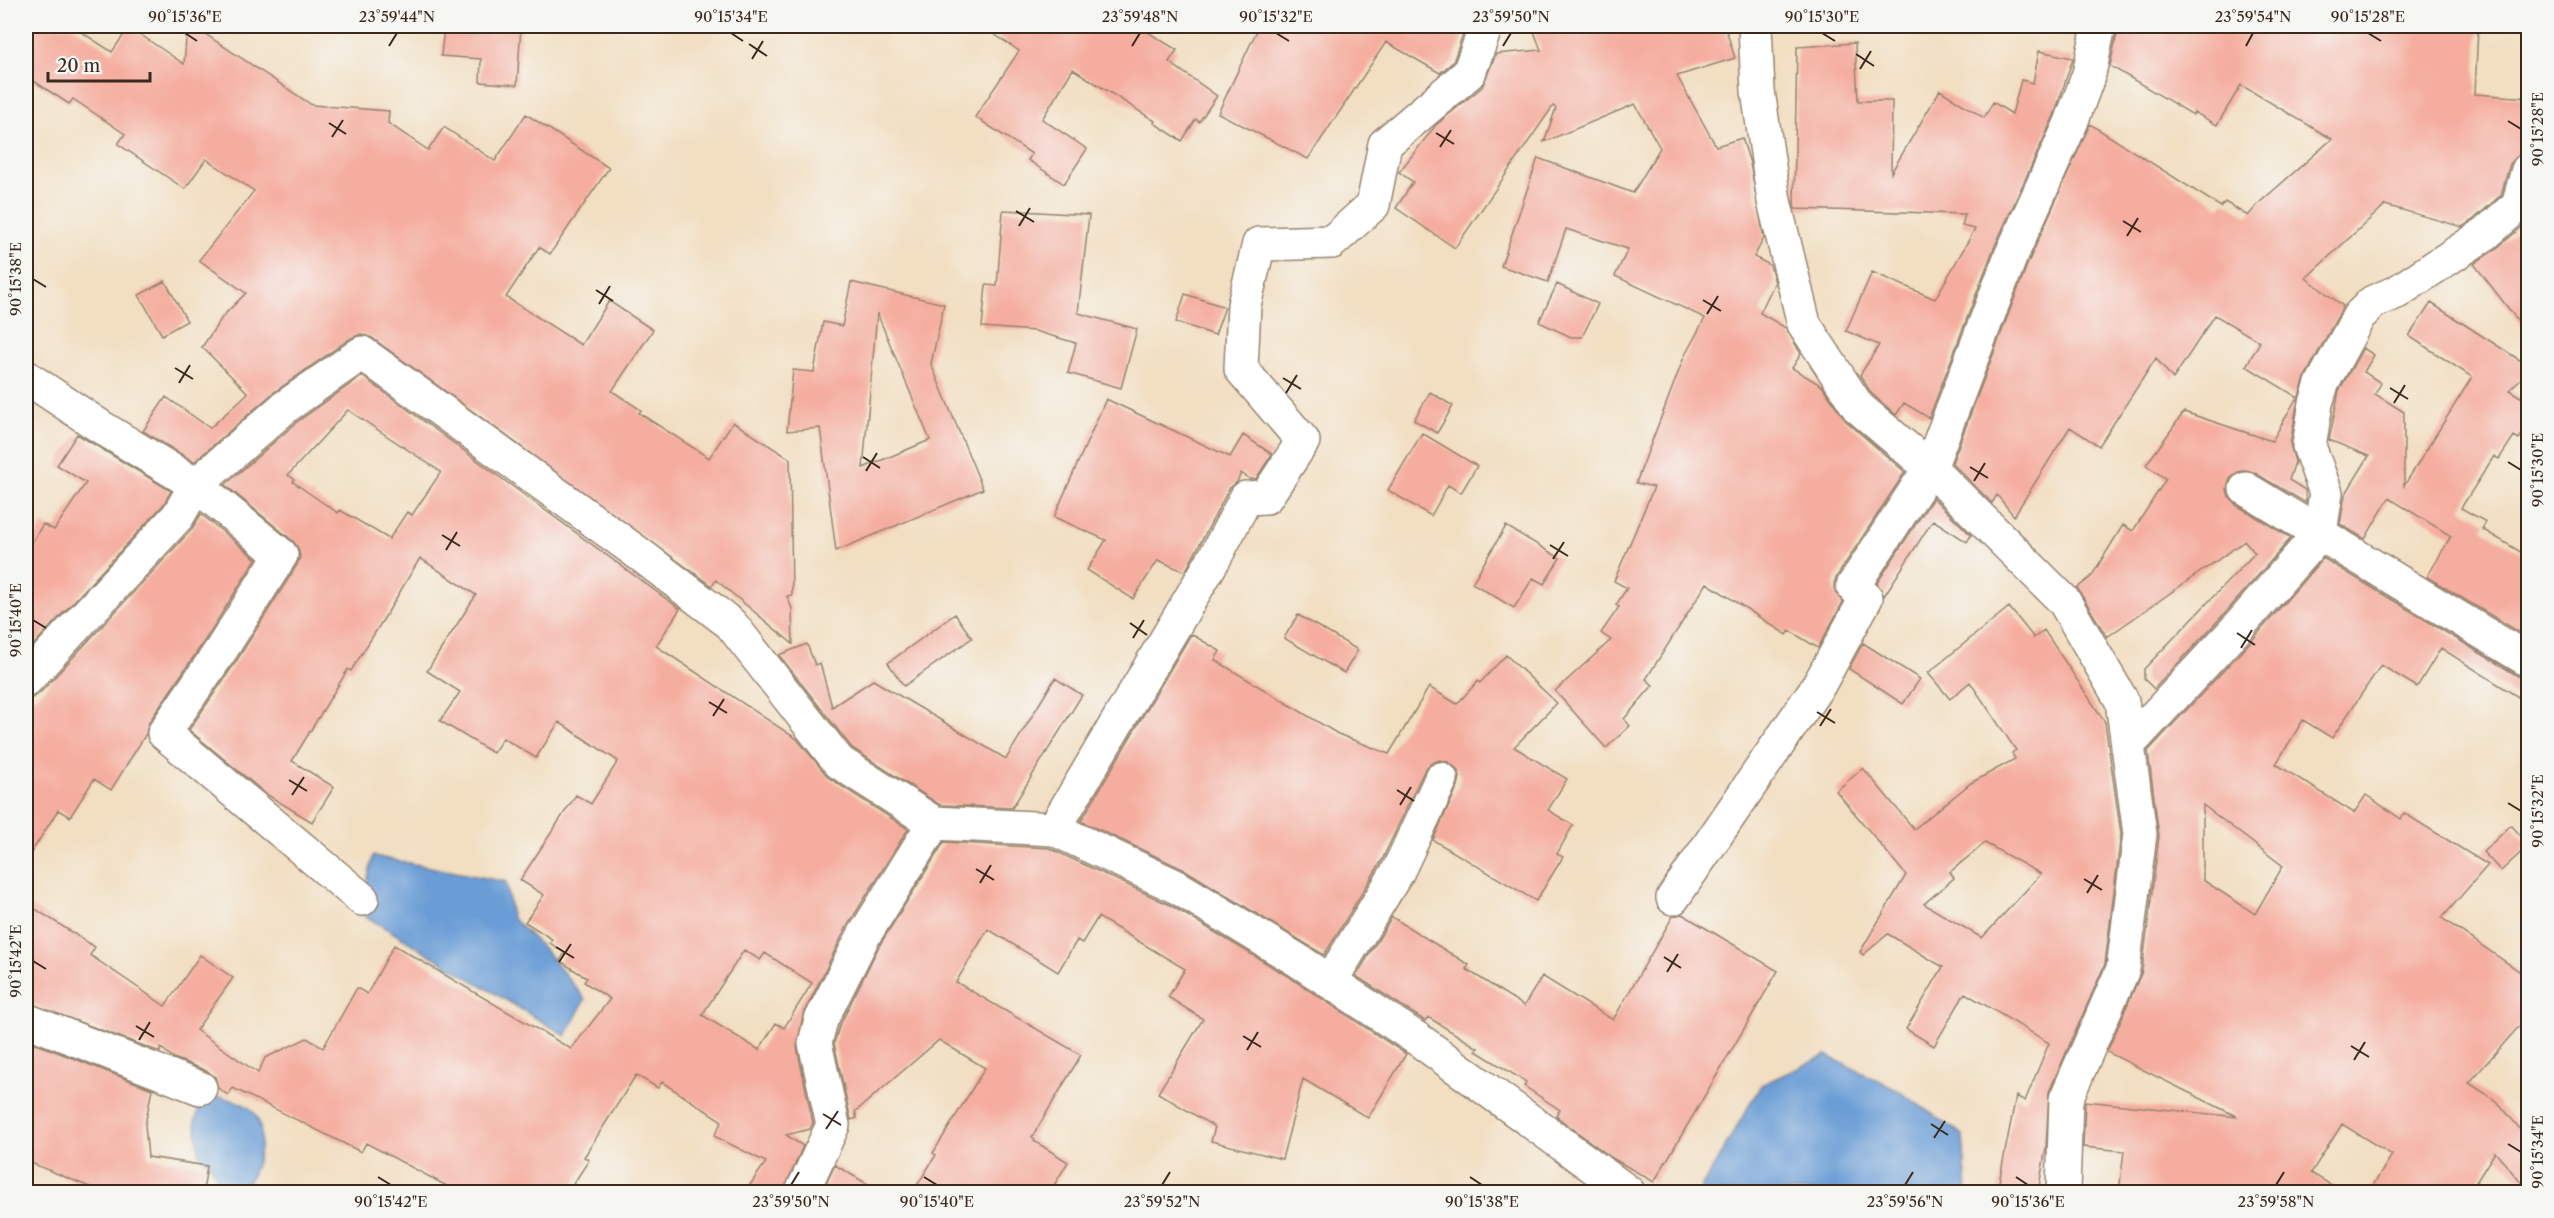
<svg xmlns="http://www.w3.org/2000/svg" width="2554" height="1218" font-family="'Libre Caslon Text',serif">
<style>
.water{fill:#6a9dd6;stroke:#52647a;stroke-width:1.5}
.building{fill:#f5ad9f;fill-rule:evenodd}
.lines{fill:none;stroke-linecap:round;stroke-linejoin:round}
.minor-casing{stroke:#968470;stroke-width:36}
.minor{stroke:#fff;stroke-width:33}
.ticks{fill:none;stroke:#3b2a1e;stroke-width:2}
.neatline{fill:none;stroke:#3b2a1e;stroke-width:2}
.ticks-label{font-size:15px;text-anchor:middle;fill:#3b2a1e}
</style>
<rect width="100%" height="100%" fill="#f6f6f2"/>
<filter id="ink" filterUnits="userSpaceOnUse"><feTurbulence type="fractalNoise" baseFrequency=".0167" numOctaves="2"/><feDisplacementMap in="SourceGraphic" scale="12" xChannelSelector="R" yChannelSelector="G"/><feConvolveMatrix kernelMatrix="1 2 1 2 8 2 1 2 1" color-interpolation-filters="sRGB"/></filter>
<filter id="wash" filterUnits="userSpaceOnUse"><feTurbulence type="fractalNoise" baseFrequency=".008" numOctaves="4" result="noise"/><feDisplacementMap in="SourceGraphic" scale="24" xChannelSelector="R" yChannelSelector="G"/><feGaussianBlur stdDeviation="1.35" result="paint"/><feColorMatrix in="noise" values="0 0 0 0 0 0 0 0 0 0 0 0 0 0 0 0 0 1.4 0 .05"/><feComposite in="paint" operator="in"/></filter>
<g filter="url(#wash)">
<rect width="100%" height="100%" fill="#f2dec1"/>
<path class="water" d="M373,856l133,26 6,36 33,32 40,49 -19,37 -206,-123z
M1826,1055l71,35 66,45 4,57h-263l-3,-4 60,-103z
M221,1097c9,3 19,4 27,10 24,17 10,65 -5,83l-16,-2 -10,-8 -7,-16 -11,-11 -4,-32 4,-12 9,-10z"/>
<g id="blocks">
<path class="building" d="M26,26h46l40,26 17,-25 55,37 3,-38h6l119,79 77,6 -1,12 40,27 16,-23 51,34 31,-47 83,54 -59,86 -11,-7 -33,50 75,48 28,-44 44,29 -41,61 29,19 -2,3 70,45 24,-36 57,37 2,136 -5,1 5,13 1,35 -77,-64 -4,6 -340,-248 -11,-4 -10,4 -78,55 -79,69 -51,-31 23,-34 44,31 38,-35 -46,-46 21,-31 23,-23 -47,-33 55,-69 -48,-32 -21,30 -67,-45 7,-10 -52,-35 -4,5 -43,-28z
M444,26h77l-4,59 -37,-3 1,-23 -40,-3z
M982,26h156l39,24 -8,12 48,34 -18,26 -3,-3 -14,22 -28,-18 1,-2 -82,-52 -31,50 45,30 -23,35 -36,-24 4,-6 -57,-37 44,-66z
M1259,26h207l-13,36 -13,11 -54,-31 -78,117 -90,-46z
M1532,26h193l10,32 -58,18 39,70 26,-8 8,25 14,75 -10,19 16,8 5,17 -15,31 26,15 15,26 -9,14 30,18 24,35 59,51 -68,104 -3,7 1,9 8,10 -25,46 -28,-17 -3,4 -80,-52 -61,96 7,6 -29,34 6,7 -24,22 -51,-57 56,-51 -10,-7 18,-26 -3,-2 11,-17 -13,-7 40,-94 -18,-4 48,-126 21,-39 -90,-42 13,-27 -62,-20 -18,53 -47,-16 37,-108 95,35 27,-45 -25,-44 -91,38 12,-34 -3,-2 -98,142 -59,-40 17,-26 -14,-10 37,-47 46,-38 14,-33 45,-4z
M2121,26h357l-3,68 54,4v37h-8l-1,19 -10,10 -9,31 -27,24 -12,8 -77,-22 -79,73 37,28 -37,69 -8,25 -8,44 5,18 -6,18 16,10 1,13 -51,-30 -8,-3 -9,2 -8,7 -3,10 2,8 7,8 55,33 -65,74 -72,77 -10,-10v-10l111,-116 -10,-12 -138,96 -30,-49 14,-11 32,-52 10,6 33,-52 -20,-14 38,-53 88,29 25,-44 -51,-31 14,-24 -45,-27 -42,64 -17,-21 -57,88 -29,-19 -56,89 -17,-21 -5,8 -40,-40 75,-198 63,-141 131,83 4,-5 23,14 11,-13 73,-64 -91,-54 -24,40 -23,-13 -1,3 -83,-49 7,-33z
M1855,43l3,58h34l-1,72 49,-83 44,28 9,-16 19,12 9,-34 12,3 6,-32 34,7 -19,58 -61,134 -64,168 -25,-15 -8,12 -24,-21 -12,-19 19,-30 -33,-14 26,-59 63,27 40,-70 -13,-3 3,-12 -170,-5 -1,-6 3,-156z
M1003,210l86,5 -11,98 59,16 -16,59 -53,-15 8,-30 -41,-12 -53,-4 4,-42 11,1z
M2529,221v114l-55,-71 23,-16z
M165,281l22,40 -25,14 -23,-40z
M851,282l93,22 -13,60 52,125 -147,62 -16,-123 -33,3 6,-61 21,2 9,-50 19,4zM877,313l53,127 -67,28z
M1557,284l41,20 -16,33h-11l-32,-15z
M1185,294l40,13 -10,28 -39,-13z
M2431,303l98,63v5l-20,19 20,12v22l-10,15 -5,-3 -15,23 -5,-3 -33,52 25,14 -4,7 47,28v70l-5,8 -97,-58 24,-41 -62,-38 -24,41 -25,-15 5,-29 24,-39 -40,-16 10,-49 24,-43 11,7 -10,17 17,11 -6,11 29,18v74l68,-109 -63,-41z
M362,376l318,233 -24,37 141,93 32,39 79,51 -62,99 -43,87 -6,32 16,76 -3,6 -24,6 17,11 -20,46h-38l21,-30 -52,-26 8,-15 -60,-39 -4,6 -22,-13 -52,82 5,3 -21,32h-110l-92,-49 -5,9 -128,-64 -5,7 -10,-7 -3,-11 -8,-6 -33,-13 -13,-10 -1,4 -134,-50v-99l69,44 -5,8 75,51 35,-51 33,23 -37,52 62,43 7,-15 42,-20 16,10 34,-60 10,6 27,-49 177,104 39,-50 -26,-17 3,-4 -27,-17 5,-8 -15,-10 2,-4 -27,-17 19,-27 -24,-15 56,-85 15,9 27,-43 -59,-39 -23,36 -33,-20 -10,15 -53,-32 20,-29 -33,-21 49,-76 -56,-37 -32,54 -37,59 -3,-2 -56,92 42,26 -22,35 -46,-28 -77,-64 48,-70 60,-95 3,-8 -2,-9 -5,-7 -68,-56 72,-63zM348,410l93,62 -29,43 -5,-3 -18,27 -49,-29 -2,3 -45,-31 1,-3 -6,-4zM744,950l16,10 5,-7 47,30 -28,45 -8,-5 -17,27 -57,-35z
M1430,392l23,14 -16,27 -23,-13z
M1106,399l124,58 13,-22 29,19 -16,25h-6l-9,-6 -4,9 -8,7 -44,83 -27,-12 -25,39 -46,-29 19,-30 -52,-23z
M1422,433l55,33 -16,27 -13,-8 -17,31 -43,-26z
M77,434l94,57 -8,14 -137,148v-101l17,-28 11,6 32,-47 -29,-18z
M1933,498l38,37 -4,7 -34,-22 -49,76 -7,-13z
M201,514l55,45 -51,81 -56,82 -3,12 -35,56 -17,-11 -24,38 -12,-7 -32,51v-163h6l8,-5 152,-164z
M1506,526l54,32 -16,26 -11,-6 -19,30 -42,-25z
M2323,558l195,118 11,3 -11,18 -77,-49 -24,39 -36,-22 -49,73 -29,-18 -27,44 78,49 12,-18 35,24 3,-6 84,52 -46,53 87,60v37l-60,68 28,18 32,39v52l-34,-40 -25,40h-101l23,-37 -50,-31 -31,49 32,19h-224l5,-41 -41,-4 2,-46 153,16 -131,-65 35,-81 17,-135 -11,-85 106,-113zM2203,805l80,61 -28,48 -52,-34z
M2009,607l25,31 10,-8 61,92 16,112 -16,130 -56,128 -3,56 -8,44h-41l19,-96 9,5 24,-58 -84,-50 -31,53 -28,-17 37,-62 -55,-33 -25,21 -3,-3 46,-77 -70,-84 27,-23 51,61 57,-46 44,-24 -3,-6 4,-3 -46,-68 -20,17 -22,-26zM1985,843l56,31 -59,64 -58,-34 30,-26 -4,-6z
M955,614l17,24 -68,48 -16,-23z
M1298,615l60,35 -14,23 -60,-35z
M1191,634l29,17 -5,9 123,74 51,20 40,-67 28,17 21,-23 2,2 26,-28 51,48 -43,44 53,32 -19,31 25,15 -16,29 6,3 -27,44 -103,-61 25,-54 2,-9 -3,-8 -9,-7 -9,-2 -9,4 -6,7 -43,91 -57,93 -137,-84 -106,-50z
M1863,643l57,36 -17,25 -54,-35z
M807,644l8,21 5,-2 12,44 41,-27 133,79 49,-81 27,17 -70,113 -72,-3 -88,-57 -73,-93z
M2511,825l18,20 -28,26 -18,-19z
M944,842l105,6 119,56 121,73 117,77 -38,64 -65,-39 -21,80 -71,-18 4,-14 -57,-34 45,-74 -35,-22 17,-28 -87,-52 -16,26 -5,-3 -19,32 -70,-43 -32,53 125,73 -49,82 3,2 -1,2 34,21 -18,30h-137l23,-37 -3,-2 52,-85 -46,-28 -84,72 2,6 -6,2 -17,-77 5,-16 40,-81z
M1682,914l96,57 -124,211 -42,-24 -56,-42 4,-6 -36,-24 2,-4 -50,-31 2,-3 -50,-31 -3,4 -69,-45 36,-59 77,48 -3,4 58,37 18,-30 71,44 60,-104z
M26,1040l126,49 -7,36 3,32 59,9 -4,26h-101l-76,-31z
M835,1165l46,27h-59z"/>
</g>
</g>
<g filter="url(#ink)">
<use href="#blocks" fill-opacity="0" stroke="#968470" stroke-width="1.5"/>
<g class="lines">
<defs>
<path id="minor" d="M1755,26l3,65 16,110 30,123 54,83 72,61 134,133 58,100 18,133 -17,135 -57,130 -3,93
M26,377l75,50 95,58 89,-78 77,-54 280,203 89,68 108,138 95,61 120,6 123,58 122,74 120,79 209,152
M2246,489l282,171
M26,680l152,-164 18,-31 85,70 -60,95 -57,83 198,166
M2128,745l112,-120 80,-92 6,-40 -17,-47 7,-43 6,-19 37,-68 14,-14 24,-10 88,-58 33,-29 10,-35
M1054,829l161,-272 31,-59 20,-1 37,-56 -62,-72 3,-64 15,-61 73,-2 41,-37 12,-61 84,-71 17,-47
M1673,898l147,-215 46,-85 -13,-12 77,-118 80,-210 61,-135 18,-49 10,-48
M1330,982l68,-111 43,-92
M26,1020l174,68
M802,1192l31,-67 -18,-82 6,-23 42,-83 71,-114"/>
</defs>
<use href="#minor" class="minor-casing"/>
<use href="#minor" class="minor"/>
</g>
</g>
<path class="ticks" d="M185,33l12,8M731,33l12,8M1276,33l13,8M1822,33l13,8M2368,33l13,8M749,44l18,12M389,46l8,-13M1132,46l8,-13M1503,46l8,-13M2246,46l7,-13M1856,54l18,12M752,59l11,-18M1860,69l11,-18M2508,121l13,8M329,123l17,11M1436,133l18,11M332,137l11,-17M1440,147l11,-17M1016,211l18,11M2123,221l18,11M1019,226l11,-18M2127,236l11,-18M33,279l13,8M596,290l17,11M1703,300l18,11M599,304l11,-18M1707,314l11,-18M175,368l18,11M1283,378l18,11M179,383l11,-18M2390,388l18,11M1286,393l11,-18M2394,403l11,-18M863,457l17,11M2508,462l13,8M1970,467l18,11M866,471l11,-18M1974,481l11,-18M442,535l18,11M1550,545l18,11M446,550l11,-18M1553,559l11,-17M33,620l13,8M1130,623l17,12M2237,633l18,12M1133,638l11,-18M2241,648l11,-18M709,702l18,11M1817,712l18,11M713,716l11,-17M1820,726l11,-17M289,780l18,11M1397,790l17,11M292,795l12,-18M2508,803l13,8M1400,805l11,-18M976,869l18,11M2084,879l18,11M980,883l11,-18M2087,893l11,-18M556,947l18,11M1664,957l17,11M33,961l13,8M559,962l12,-18M1667,972l11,-18M136,1026l18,11M1243,1036l18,11M139,1040l11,-18M2351,1046l18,11M1247,1050l11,-18M2354,1060l11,-18M823,1114l18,11M1931,1124l17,11M826,1129l12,-18M1934,1138l11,-17M2508,1144l13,8M378,1177l13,8M924,1177l13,8M1470,1177l12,8M2016,1177l12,8M791,1185l8,-13M1162,1185l8,-13M1905,1185l8,-13M2276,1185l8,-13"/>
<rect width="2554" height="1218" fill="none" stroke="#f6f6f2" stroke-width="66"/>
<path d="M48 72v9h102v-9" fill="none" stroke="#3b2a1e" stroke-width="3"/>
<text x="57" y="72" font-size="18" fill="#3b2a1e" stroke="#f6f6f2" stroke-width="4.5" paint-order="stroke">20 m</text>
<rect x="33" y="33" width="2488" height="1152" class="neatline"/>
<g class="ticks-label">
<text x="185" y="22">90°15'36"E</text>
<text x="397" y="22">23°59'44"N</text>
<text x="731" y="22">90°15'34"E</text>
<text x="1140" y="22">23°59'48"N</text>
<text x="1276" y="22">90°15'32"E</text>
<text x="1511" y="22">23°59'50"N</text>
<text x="1822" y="22">90°15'30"E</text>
<text x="2253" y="22">23°59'54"N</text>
<text x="2368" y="22">90°15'28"E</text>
<text transform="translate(2538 129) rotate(-90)" y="5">90°15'28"E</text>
<text transform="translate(16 279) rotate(-90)" y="5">90°15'38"E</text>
<text transform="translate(2538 470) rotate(-90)" y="5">90°15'30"E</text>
<text transform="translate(16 620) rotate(-90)" y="5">90°15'40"E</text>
<text transform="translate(2538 811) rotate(-90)" y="5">90°15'32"E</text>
<text transform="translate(16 961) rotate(-90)" y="5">90°15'42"E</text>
<text transform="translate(2538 1152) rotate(-90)" y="5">90°15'34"E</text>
<text x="391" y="1207">90°15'42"E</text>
<text x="791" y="1207">23°59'50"N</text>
<text x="937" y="1207">90°15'40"E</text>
<text x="1162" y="1207">23°59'52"N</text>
<text x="1482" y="1207">90°15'38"E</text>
<text x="1905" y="1207">23°59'56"N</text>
<text x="2028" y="1207">90°15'36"E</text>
<text x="2276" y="1207">23°59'58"N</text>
</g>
</svg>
